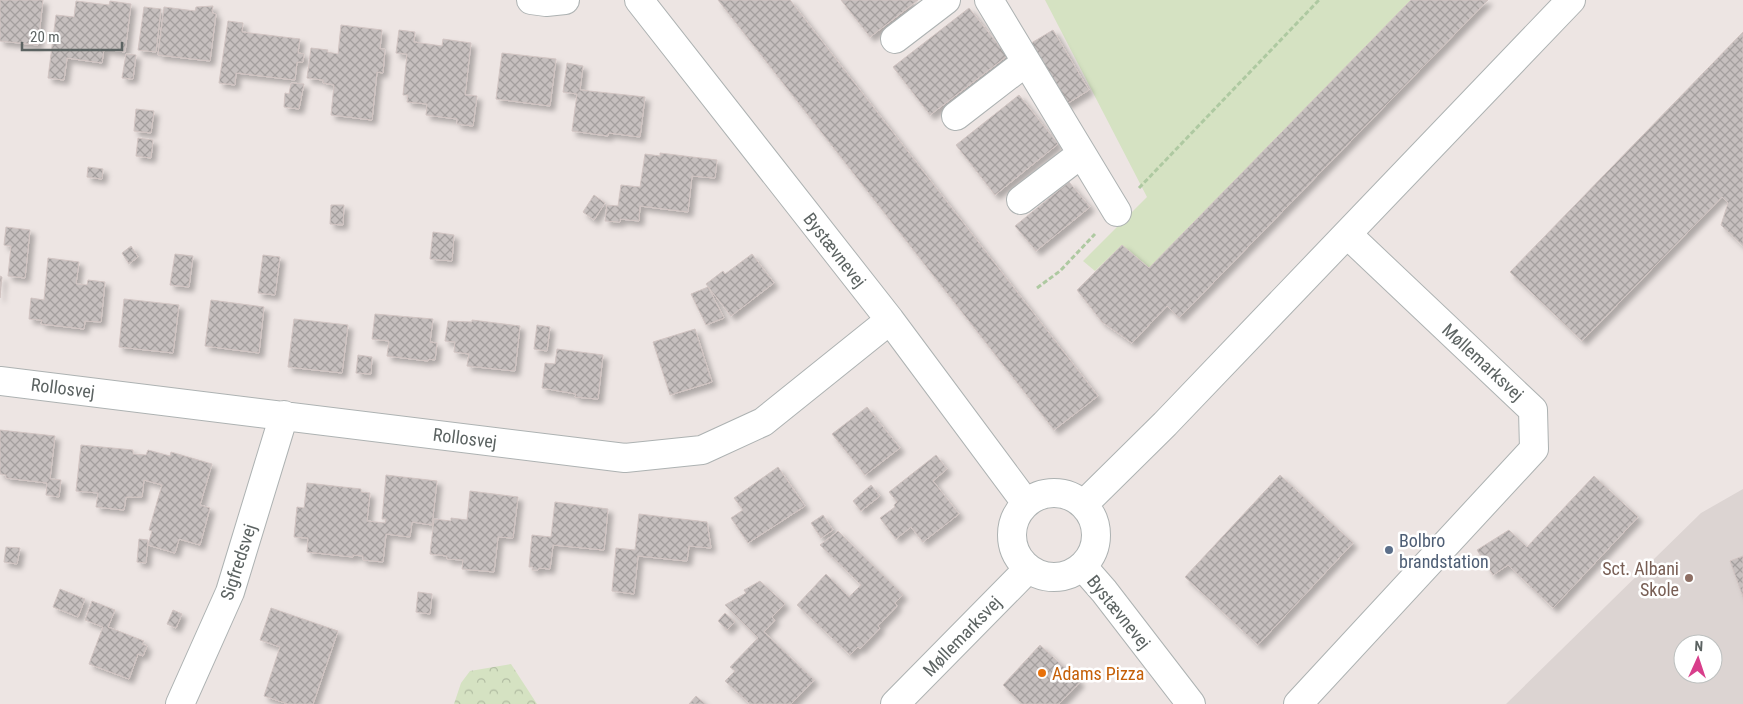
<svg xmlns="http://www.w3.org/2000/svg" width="1743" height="704" font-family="'Roboto Condensed',sans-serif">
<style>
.education{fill:#dcd4d2;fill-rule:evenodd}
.grass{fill:#d5e2c2}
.park{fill:url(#park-crowns)}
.building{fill:url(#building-cross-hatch);stroke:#d1c4c2;filter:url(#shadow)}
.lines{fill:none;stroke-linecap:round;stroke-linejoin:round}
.minor-casing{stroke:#adb2b2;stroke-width:30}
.path{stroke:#aec9a1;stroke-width:3;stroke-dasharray:5 2.5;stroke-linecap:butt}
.minor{stroke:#fff;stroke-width:28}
.service-dot{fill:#5c6f8a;stroke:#fff;stroke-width:2}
.education-dot{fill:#8d6e63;stroke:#fff;stroke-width:2}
.food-dot{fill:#e8710a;stroke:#fff;stroke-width:2}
.labels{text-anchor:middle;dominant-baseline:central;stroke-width:5;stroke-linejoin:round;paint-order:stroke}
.street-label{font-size:18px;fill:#5c6362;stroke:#fff}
.service-label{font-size:18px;fill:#4e5e75;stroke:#fff;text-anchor:start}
.education-label{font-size:18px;fill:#785e54;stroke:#fff;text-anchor:end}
.food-label{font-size:18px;fill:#c56008;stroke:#fff;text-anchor:start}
</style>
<defs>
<pattern id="park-crowns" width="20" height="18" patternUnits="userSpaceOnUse" patternTransform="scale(1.25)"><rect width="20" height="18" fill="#d5e2c2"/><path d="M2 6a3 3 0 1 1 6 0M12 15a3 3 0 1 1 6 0" fill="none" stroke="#b0bba1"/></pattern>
<pattern id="building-cross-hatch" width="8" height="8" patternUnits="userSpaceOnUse" patternTransform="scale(1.25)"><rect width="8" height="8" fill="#c6bfbe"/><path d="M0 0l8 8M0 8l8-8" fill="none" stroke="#a49f9e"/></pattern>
<filter id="shadow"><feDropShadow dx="4.5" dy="4.5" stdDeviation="2.5" flood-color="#0004"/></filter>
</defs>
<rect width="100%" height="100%" fill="#ede5e3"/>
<path class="education" d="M1743,489v215h-237l195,-191zM1683,644h30v30h-30z"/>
<path class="grass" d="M1045,0h366l-262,268 -27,-23 -27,26 -12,-10 64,-64z"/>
<path class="park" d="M511,664l26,40h-83l7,-21 9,-12z"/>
<path class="building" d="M0,0h43l-5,45 -38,-4z
M718,0h72l308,396 -44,34z
M841,0h77l-48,37z
M1411,0h77l-309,318 -12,-12 -35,37 -30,-21 -25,-32 45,-45 27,23z
M76,1l33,4 1,-4 21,3 -6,48 -21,-3 -2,14 -35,-5 -3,22 -16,-2 8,-63 18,2z
M213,6l-1,7 4,1 -6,47 -52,-6 6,-48 31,4 1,-4z
M144,7l17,2 -5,43 -18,-2z
M969,8l38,48 -77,59 -37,-48z
M228,21l15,2 -1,9 58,7 -2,14 6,1 -1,8h-6l-2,18 -59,-7 -1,12 -16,-2z
M341,25l41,5 -2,19h5l-2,24 -6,-1 -5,48 -41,-5 3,-30 -11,-2v-3l-16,-2 4,-30 17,2 -1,2 11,2z
M399,30l16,2 -1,10 28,4 1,-7 28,4 -6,52 12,1 -4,30 -16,-2v-5l-31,-4 1,-11 -20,-2 1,-7h-5l4,-41 -11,-1z
M1053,30l36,60 -24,15 -37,-60z
M1743,32v214l-22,-21 7,-22 -6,-6 -140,144 -72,-69z
M502,53l54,6 -6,47 -54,-7z
M126,54l10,1 -3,24 -11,-1z
M567,63l16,3 -3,24 65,7 -5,40 -31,-4 -1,3 -36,-5 5,-37 -14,-2z
M291,83l13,1 -5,25 -15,-2 1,-14 4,1z
M1019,95l39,49 -63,51 -39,-50z
M136,109l18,2 -3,22 -17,-2z
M138,138l15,2 -2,18 -15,-2z
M660,153l57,7 -2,18 -23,-2 -4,36 -48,-6 -1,15 -19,-2v3l-15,-1 2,-16 11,1 3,-21 19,2 5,-33 15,2z
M88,167l15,2 -1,10 -15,-2z
M1069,182l21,25 -54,44 -21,-25z
M594,195l11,8 -11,17 -11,-8z
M331,205h13l-1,20 -13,-1z
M6,227l24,3 -5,48 -17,-2 3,-30 -7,-1z
M433,232l21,3 -2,26 -22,-2z
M131,246l7,11 -9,7 -7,-11z
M175,254l18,2 -4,31 -19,-2z
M752,254l22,29 -43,33 -25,-32 17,-13 2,3z
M263,255l17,2 -5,38 -17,-2z
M48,258l31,4 -3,22 11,1 1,-5 17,2 -4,40 -16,-1 -1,8 -43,-5 1,-4 -13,-1 2,-21 13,2z
M0,276l2,1 -2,21z
M708,287l16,31 -18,7 -15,-31z
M124,299l55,6 -6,48 -54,-6z
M211,300l53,7 -5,46 -54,-7z
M375,314l58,5 -3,23 7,1 -2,17 -6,-1 -1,2 -41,-5 2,-15 -17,-2z
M294,319l54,6 -6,48 -54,-6z
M472,320l48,6 -5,45 -48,-5 2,-12 -15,-2 1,-10 -10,-1 3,-20 24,1z
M537,325l13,2 -3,24 -13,-2z
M695,329l17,53 -42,13 -17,-53z
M557,349l46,6 -5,44 -23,-2 1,-3 -34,-6 3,-25 10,1z
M358,355l14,2 -1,17 -15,-1z
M867,407l33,41 -35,27 -33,-41z
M0,430l55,6 -5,43 11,1 -2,17 -13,-2 1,-12 -41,-5v-3l-6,-1z
M81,445l52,5v4l13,1 2,-5 22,6 1,-4 41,12 -12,41 10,3 -10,37 -21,-6 -4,14 -27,-8 4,-14 -3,-1 13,-45 -18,-5 -2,17h-16l-2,13 -28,-3 2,-14 -22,-2z
M936,455l11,14 -14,12 26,33 -36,28 -12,-15 -15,12 -16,-21 15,-11 -1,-2 3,-3 -8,-10z
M778,467l27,39 -57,37 -17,-25 12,-8 -9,-12z
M386,475l51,6 -5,44 -20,-3 -2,15 -24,-3 -3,28 -20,-2v-4l-10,-1v2l-46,-5 1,-14 -14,-1 3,-30 7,1 3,-25 54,6v3l9,1 -3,28 18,2 1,-4h-4z
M1280,475l73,68 -95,102 -73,-68z
M1594,476l44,41 -85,91 -45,-43 -15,10 -16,-25 32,-20 18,17z
M871,485l9,11 -19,15 -8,-10z
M470,491l48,6 -5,41 -15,-1 -4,35 -32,-3 1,-9 -16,-1v-3l-17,-2 4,-35 17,2v-3l16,2z
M555,502l53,7 -4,41 -51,-5 -3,24 -11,-1 -1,2h-6l1,-3h-4l3,-32 19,2z
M639,514l68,8 4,26 -22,-2 -2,15 -49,-5 -4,38 -22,-3 4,-43 19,2z
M823,515l10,15 -12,8 -10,-15z
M838,531l65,64 -8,8 2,3 -19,20 2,2 -20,21 -2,-2 -8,8 -53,-50 29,-31 23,23 12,-12 -41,-40z
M139,539l9,1 -2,23 -9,-1z
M6,547l14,1 -3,16 -13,-2z
M1743,556v41l-13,-36z
M760,581l25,23 -13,13 3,3 -11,12 50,48 -23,24h-41l-25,-23 10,-10 -5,-4 28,-29 -33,-33 21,-12 -2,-3z
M60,589l25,10 -7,18 -25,-10z
M418,592l14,2 -2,20 -14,-2z
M92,601l23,9 -7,17 36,14 -2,3 5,2 -4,10 -5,-2 -9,25 -40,-15 14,-37 -18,-7z
M271,608l67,23 -25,73h-25l-24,-8 16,-49 -20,-7z
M173,610l9,4 -6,14 -9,-4z
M725,613l10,9 -8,8 -9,-9z
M1040,645l40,37 -21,22h-37l-19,-19z
M696,696l9,8h-16z"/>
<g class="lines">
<defs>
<path id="minor" d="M531,0l15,2 19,-2
M639,0l251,320 136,183
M989,0l128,212
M895,39l51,-39
M956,116l70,-54
M1021,200l60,-46
M0,381l625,77 77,-8 61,-28 127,-102
M1012 535a42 42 0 1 1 84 0a42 42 0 1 1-84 0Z
M1084,504l81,-80 406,-424
M1083,567l21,24 87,113
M180,704l50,-112 54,-177
M895,704l133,-135
M1298,704l236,-255 -1,-39 -186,-176"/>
</defs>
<use href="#minor" class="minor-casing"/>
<path class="path" d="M1139,188l180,-188
M1037,288l23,-17 35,-37"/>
<use href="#minor" class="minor"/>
</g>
<circle class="service-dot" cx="1389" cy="550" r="5"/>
<circle class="education-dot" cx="1689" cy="578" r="5"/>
<circle class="food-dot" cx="1042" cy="673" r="5"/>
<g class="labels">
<g class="street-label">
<text transform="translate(835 250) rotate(52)">Bystævnevej</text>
<text transform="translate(1483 362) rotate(43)">Møllemarksvej</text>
<text transform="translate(63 388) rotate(7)">Rollosvej</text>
<text transform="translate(465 438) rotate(7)">Rollosvej</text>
<text transform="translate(238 562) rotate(-72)">Sigfredsvej</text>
<text transform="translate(1119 612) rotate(51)">Bystævnevej</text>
<text transform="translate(962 636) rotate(-46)">Møllemarksvej</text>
</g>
<g class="service-label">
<text x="1399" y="540">Bolbro<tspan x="1399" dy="21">brandstation</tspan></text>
</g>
<g class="education-label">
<text x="1679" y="568">Sct. Albani<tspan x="1679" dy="21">Skole</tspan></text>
</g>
<g class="food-label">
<text x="1052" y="673">Adams Pizza</text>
</g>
</g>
<g transform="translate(1698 659) rotate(3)"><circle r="24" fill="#ffffff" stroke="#bec1c0"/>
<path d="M0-4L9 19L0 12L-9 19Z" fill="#d83e8b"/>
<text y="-8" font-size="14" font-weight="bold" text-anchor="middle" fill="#5c6362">N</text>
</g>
<path d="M22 42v8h100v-8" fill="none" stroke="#5c6362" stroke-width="2.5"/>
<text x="30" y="42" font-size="15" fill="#5c6362" stroke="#ffffff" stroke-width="4" paint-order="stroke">20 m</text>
</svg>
